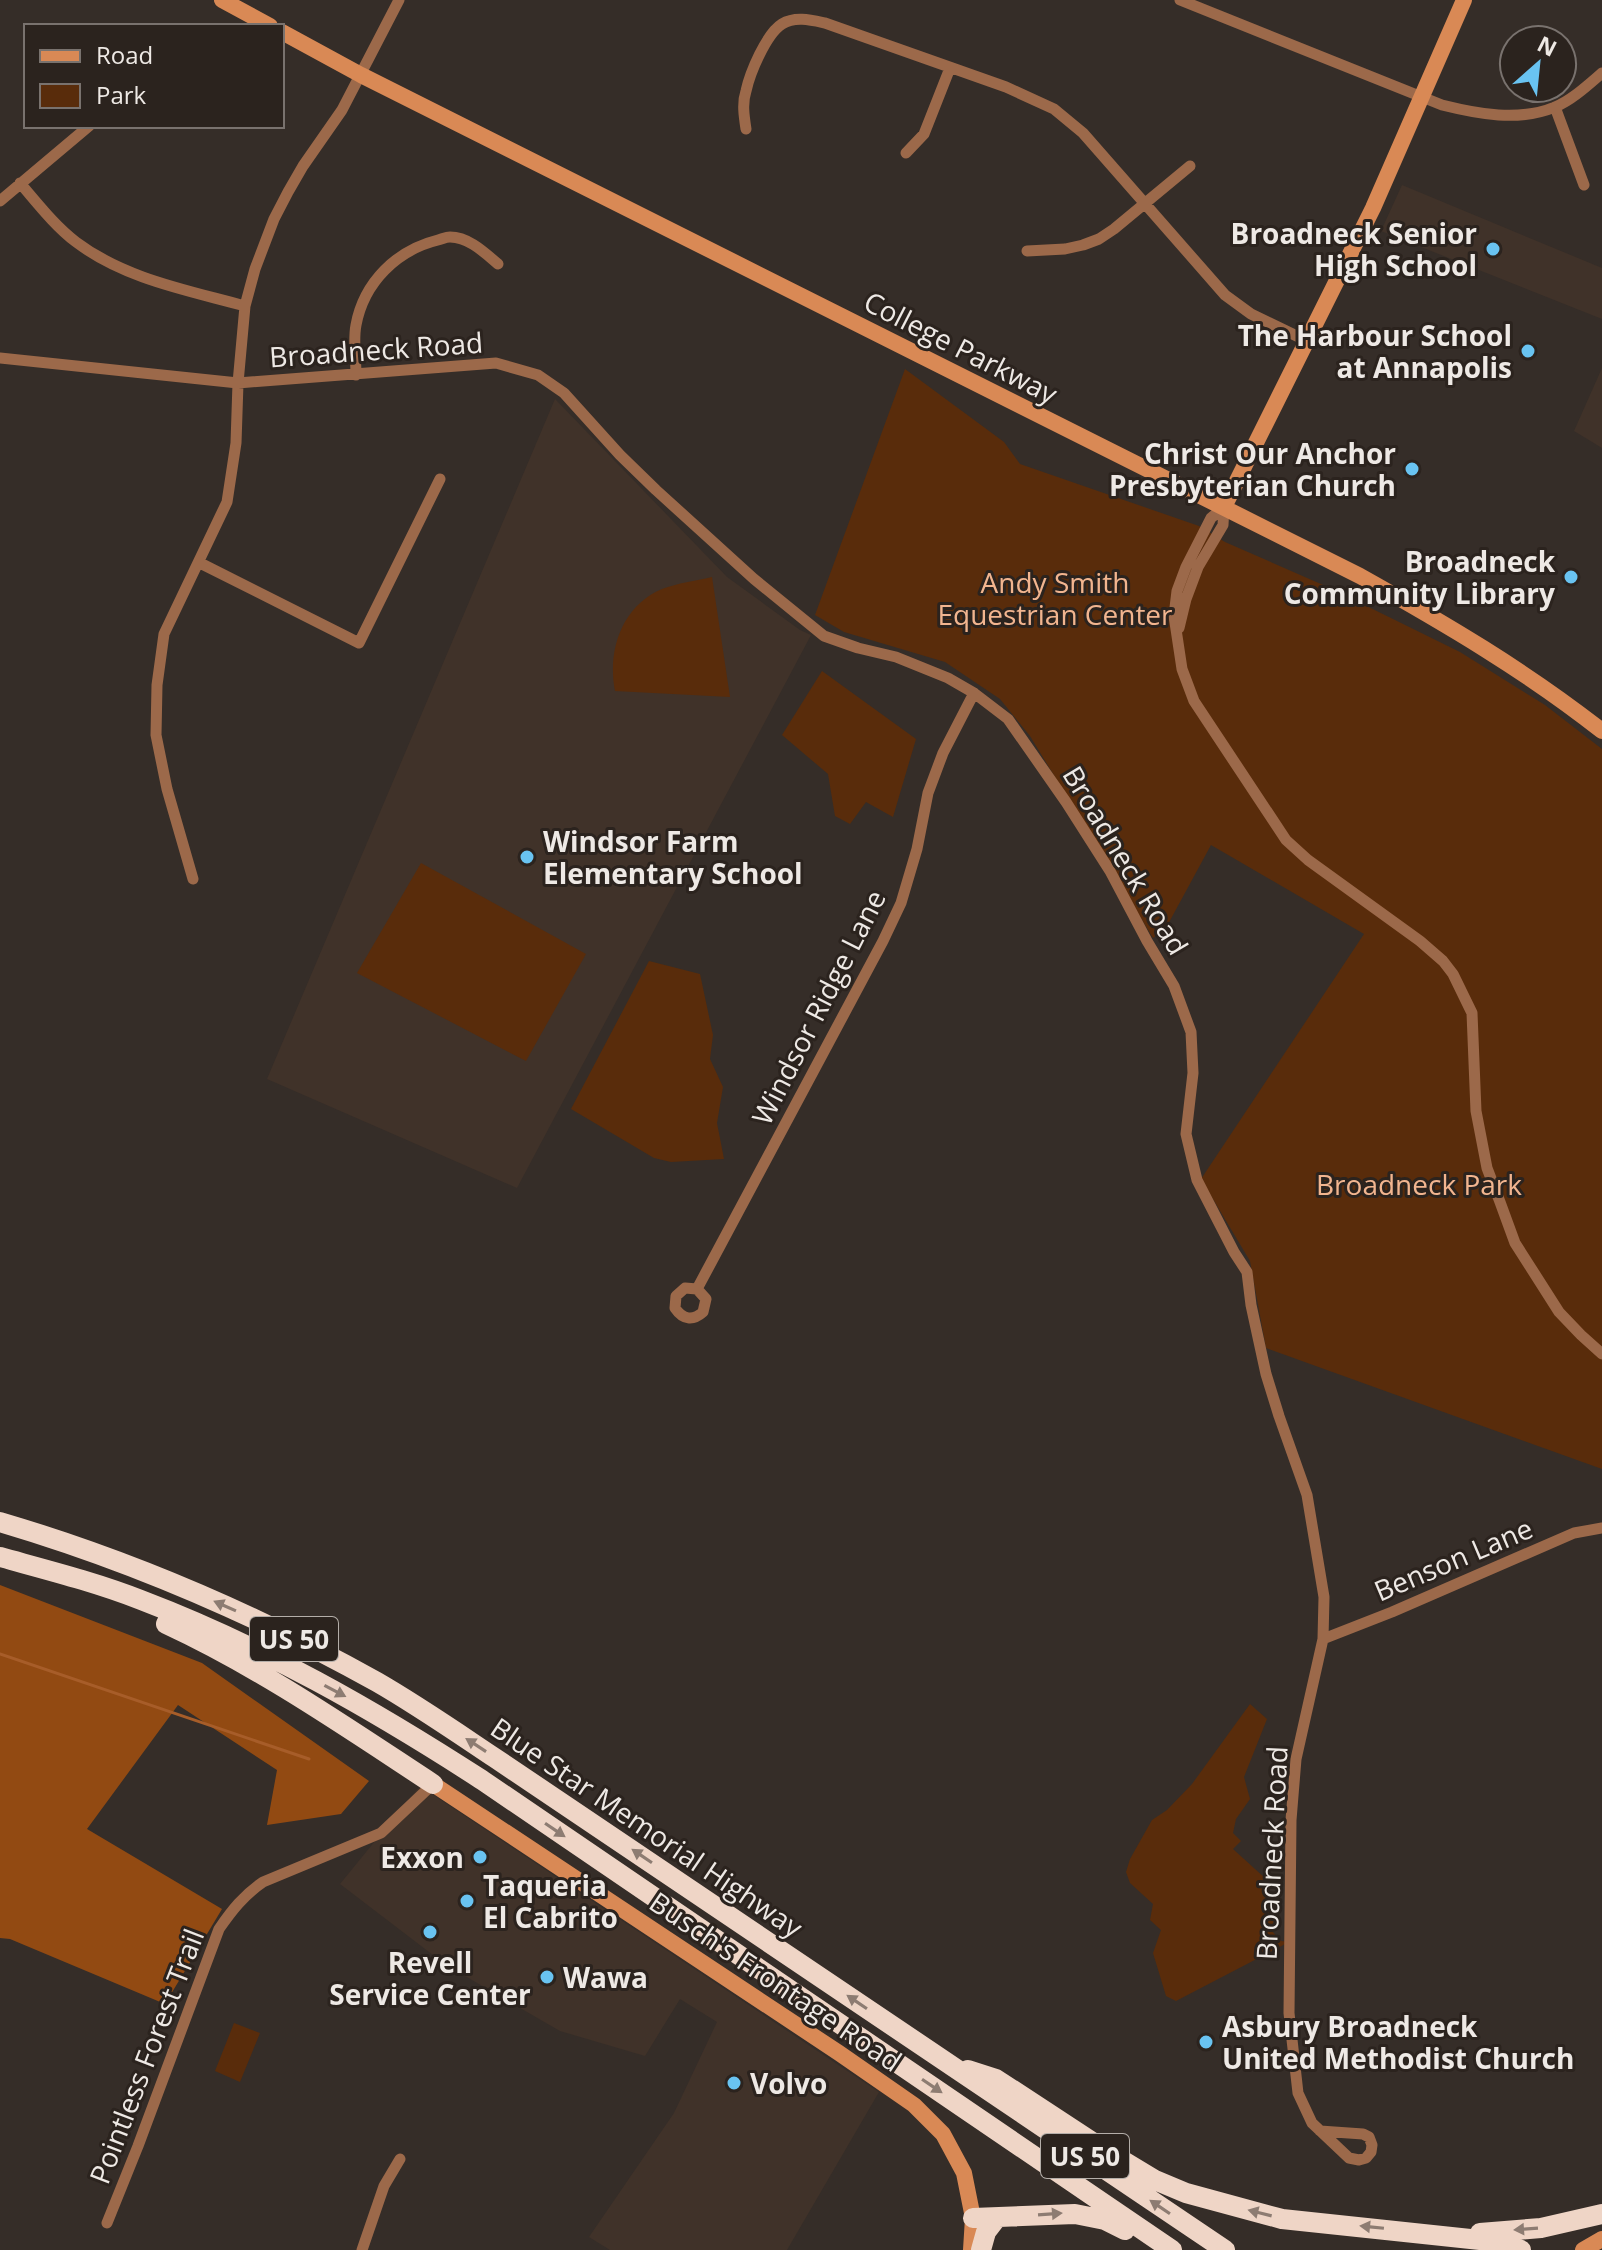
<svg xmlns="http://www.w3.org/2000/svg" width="1602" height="2250" font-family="'Open Sans',sans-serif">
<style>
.built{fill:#403229}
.green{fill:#592c0b}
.forest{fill:#924a12}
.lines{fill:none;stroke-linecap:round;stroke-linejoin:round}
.stream{stroke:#a75d29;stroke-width:3}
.street{stroke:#9c694a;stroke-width:11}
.secondary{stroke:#d98955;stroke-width:16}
.highway{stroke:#efd5c6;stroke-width:20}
.oneway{fill:#8d7c72}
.poi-dot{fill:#69c3f1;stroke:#2b231e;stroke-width:3}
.labels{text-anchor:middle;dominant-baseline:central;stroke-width:6;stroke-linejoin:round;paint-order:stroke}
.shield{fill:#2b231e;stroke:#b4aea9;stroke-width:2}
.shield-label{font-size:26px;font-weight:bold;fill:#eee9e5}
.poi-label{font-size:28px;font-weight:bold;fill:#eee9e5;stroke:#2b231e;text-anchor:end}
.street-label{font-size:28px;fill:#eee9e5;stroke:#2b231e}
.park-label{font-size:28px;fill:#f2b58f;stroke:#2b231e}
</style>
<rect width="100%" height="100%" fill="#352d28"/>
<path class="built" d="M1402,185l200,83v51l-221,-88z
M1602,368v80l-28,-17z
M555,399l172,178 73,53 11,5 -294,553 -250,-109z
M420,1786l459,306 -92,158h-177l-21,-13 85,-124 43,-91 -37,-23 -35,57 -85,-25 -114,-66 -106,-81z"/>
<path class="green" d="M905,369l99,73 16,22 179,62 26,16 105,46 130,64 85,53 57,44v720l-336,-121 -16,-87 -49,-82 163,-245 -153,-89 -44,81 -14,12 -123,-202 -30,-37 -55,-37 -101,-30 -29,-17z
M712,577l18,120 -115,-6c-8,-41 7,-85 47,-102 16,-6 33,-8 50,-12z
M822,671l94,68 -23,78 -27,-15 -16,22 -15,-8 -7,-42 -46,-39z
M421,863l165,91 -60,107 -169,-88z
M649,961l51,13 13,61 -3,24 13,28 -6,36 7,36 -53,3 -17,-4 -83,-49z
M1250,1704l17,15 -23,58 6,22 -14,20 -3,14 8,8 -8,8 33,30v16l12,12 -7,23 10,11 8,1 -113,59 -10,-5 -13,-43 8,-23 -11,-10 3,-16 -23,-21 -4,-11 4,-13 22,-39 15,-10 25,-26z
M234,2023l26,10 -20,49 -25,-11z"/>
<path class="forest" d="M0,1585l202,78 167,118 -28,33 -74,11 10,-55 -99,-65 -91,124 135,80 -57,95 -155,-65 -10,-1z"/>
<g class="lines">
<path class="stream" d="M0,1654l309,105"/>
<path class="street" d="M1180,0l262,105c36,9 77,17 113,2 17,-7 33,-22 47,-34
M1555,107l29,78
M746,129c-2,-13 -4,-26 0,-38 4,-18 20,-57 36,-67 13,-8 29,-4 43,-1l181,64 48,22 29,24 142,162 26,19 56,27
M906,153l18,-19 26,-66
M20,183c18,21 35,43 56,59 49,37 111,48 169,64
M0,201l89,-75
M1027,251l38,-2 18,-4 16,-6 15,-10 76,-63
M0,358l238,25 258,-20 42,12 26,18 56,62 36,35 98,89 70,57 34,12 38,9 52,21 26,15 34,26 58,83 44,69 37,70 27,45 17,46 2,41 -7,61 11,46 37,72 13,20 4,33 15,69 13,42 28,79 17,102 -1,42 -27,120 -5,61 -2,193 9,80 14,30 37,35 10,2 7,-2 5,-6 1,-7 -3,-8 -6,-3 -43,-3
M356,375c0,-16 -3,-35 0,-50 8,-43 41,-75 82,-85 4,-1 8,-3 12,-3 19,0 35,16 48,27
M1224,507l-13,11 -25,49 -9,24 -3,25 8,53 12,32 92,139 22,20 112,81 23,20 10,13 19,39 4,98 11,57 13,34 15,41 44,69 22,23 21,19
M200,563l159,80 81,-164
M1179,628l7,-29 12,-32 25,-42 1,-18
M193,879l-26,-90 -11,-54 1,-50 7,-51 63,-132 9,-59 2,-60 7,-77 10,-37 19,-50 14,-27 15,-26 39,-56 57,-110
M697,1289l9,10 -3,13c-10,9 -20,8 -28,-4l1,-12 9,-8 12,1 186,-348 18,-38 16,-54 11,-56 15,-40 31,-60
M1323,1639l69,-27 182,-79 28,-5
M107,2223l31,-77 81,-217c13,-19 25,-34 44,-47l118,-49 52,-49
M362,2250l22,-64 16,-27"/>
<path class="secondary" d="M222,0l48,26
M282,32l79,43 999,501c84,47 166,95 242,155
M1224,507l149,-299 91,-208
M433,1784l406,269 75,52 29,29 21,39 9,45 -2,32
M1583,2250l19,-11"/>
<path class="highway" d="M0,1522c132,39 257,93 377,160 40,23 79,50 118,76l730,492
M0,1557c47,13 95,25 141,43 121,46 233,110 341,180l690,470
M166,1624c95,44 180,103 267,160
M968,2070l28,9 101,66 58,35 31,13 96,26 207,22 32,9
M973,2218l102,-4 30,6 20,10
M1480,2233l61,-5 61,-14
M981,2250l5,-18 10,-13"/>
</g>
<defs><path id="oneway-solid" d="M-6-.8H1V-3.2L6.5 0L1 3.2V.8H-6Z" transform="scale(2)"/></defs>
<g class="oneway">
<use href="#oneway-solid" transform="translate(225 1606) rotate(-156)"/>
<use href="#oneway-solid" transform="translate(335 1691) rotate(28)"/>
<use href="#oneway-solid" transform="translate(476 1745) rotate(-147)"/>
<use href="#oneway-solid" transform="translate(555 1830) rotate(34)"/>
<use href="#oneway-solid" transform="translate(642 1856) rotate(-146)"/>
<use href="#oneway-solid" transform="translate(857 2002) rotate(-146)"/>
<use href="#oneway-solid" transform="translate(932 2086) rotate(34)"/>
<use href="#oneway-solid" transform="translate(1160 2207) rotate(-146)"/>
<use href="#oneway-solid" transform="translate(1260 2213) rotate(-166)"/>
<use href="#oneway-solid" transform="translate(1050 2214) rotate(-4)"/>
<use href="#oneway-solid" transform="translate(1372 2227) rotate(-174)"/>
<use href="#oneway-solid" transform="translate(1526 2229) rotate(176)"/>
</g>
<g class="poi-dot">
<circle cx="1493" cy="249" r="8"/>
<circle cx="1528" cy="351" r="8"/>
<circle cx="1412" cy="469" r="8"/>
<circle cx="1571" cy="577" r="8"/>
<circle cx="527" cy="857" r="8"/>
<circle cx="480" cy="1857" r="8"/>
<circle cx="467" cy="1901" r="8"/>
<circle cx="430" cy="1932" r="8"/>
<circle cx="547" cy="1977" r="8"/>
<circle cx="1206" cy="2042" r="8"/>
<circle cx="734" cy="2083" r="8"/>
</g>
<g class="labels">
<g class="shield">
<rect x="250" y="1617" width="88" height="44" rx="6"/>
<rect x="1041" y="2134" width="88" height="44" rx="6"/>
</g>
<g class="shield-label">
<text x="294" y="1639">US 50</text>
<text x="1085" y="2156">US 50</text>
</g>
<g class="poi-label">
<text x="1477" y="233">Broadneck Senior<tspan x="1477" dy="32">High School</tspan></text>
<text x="1512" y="335">The Harbour School<tspan x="1512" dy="32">at Annapolis</tspan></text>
<text x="1396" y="453">Christ Our Anchor<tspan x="1396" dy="32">Presbyterian Church</tspan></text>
<text x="1555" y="561">Broadneck<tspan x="1555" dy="32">Community Library</tspan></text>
<text x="543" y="841" text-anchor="start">Windsor Farm<tspan x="543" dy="32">Elementary School</tspan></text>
<text x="464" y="1857">Exxon</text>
<text x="483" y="1885" text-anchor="start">Taqueria<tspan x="483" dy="32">El Cabrito</tspan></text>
<text x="430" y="1962" text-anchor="middle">Revell<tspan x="430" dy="32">Service Center</tspan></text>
<text x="563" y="1977" text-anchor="start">Wawa</text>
<text x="1222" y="2026" text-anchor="start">Asbury Broadneck<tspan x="1222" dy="32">United Methodist Church</tspan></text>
<text x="750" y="2083" text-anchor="start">Volvo</text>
</g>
<g class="street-label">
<text transform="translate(961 347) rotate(27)">College Parkway</text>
<text transform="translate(376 349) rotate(-4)">Broadneck Road</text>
<text transform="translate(1126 860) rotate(59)">Broadneck Road</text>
<text transform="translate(818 1007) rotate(-63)">Windsor Ridge Lane</text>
<text transform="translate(1453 1559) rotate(-23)">Benson Lane</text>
<text transform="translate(647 1827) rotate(34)">Blue Star Memorial Highway</text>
<text transform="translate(1271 1853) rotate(-87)">Broadneck Road</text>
<text transform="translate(776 1981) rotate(34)">Busch's Frontage Road</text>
<text transform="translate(146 2056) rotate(-69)">Pointless Forest Trail</text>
</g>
<g class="park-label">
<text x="1055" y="582">Andy Smith<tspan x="1055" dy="32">Equestrian Center</tspan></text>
<text x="1419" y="1184">Broadneck Park</text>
</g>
</g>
<rect x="24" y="24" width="260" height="104" fill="#2b231e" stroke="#79726e" stroke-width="2"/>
<rect x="40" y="50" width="40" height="12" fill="#d98955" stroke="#79726e" stroke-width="2"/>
<text x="96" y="64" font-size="24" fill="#eee9e5">Road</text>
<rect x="40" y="84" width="40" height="24" fill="#592c0b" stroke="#79726e" stroke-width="2"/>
<text x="96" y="104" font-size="24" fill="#eee9e5">Park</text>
<g transform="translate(1538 64) rotate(27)"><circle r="38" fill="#2b231e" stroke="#79726e" stroke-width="2"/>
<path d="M0-6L14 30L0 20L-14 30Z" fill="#69c3f1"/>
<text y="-12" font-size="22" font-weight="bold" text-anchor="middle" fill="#eee9e5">N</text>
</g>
</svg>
